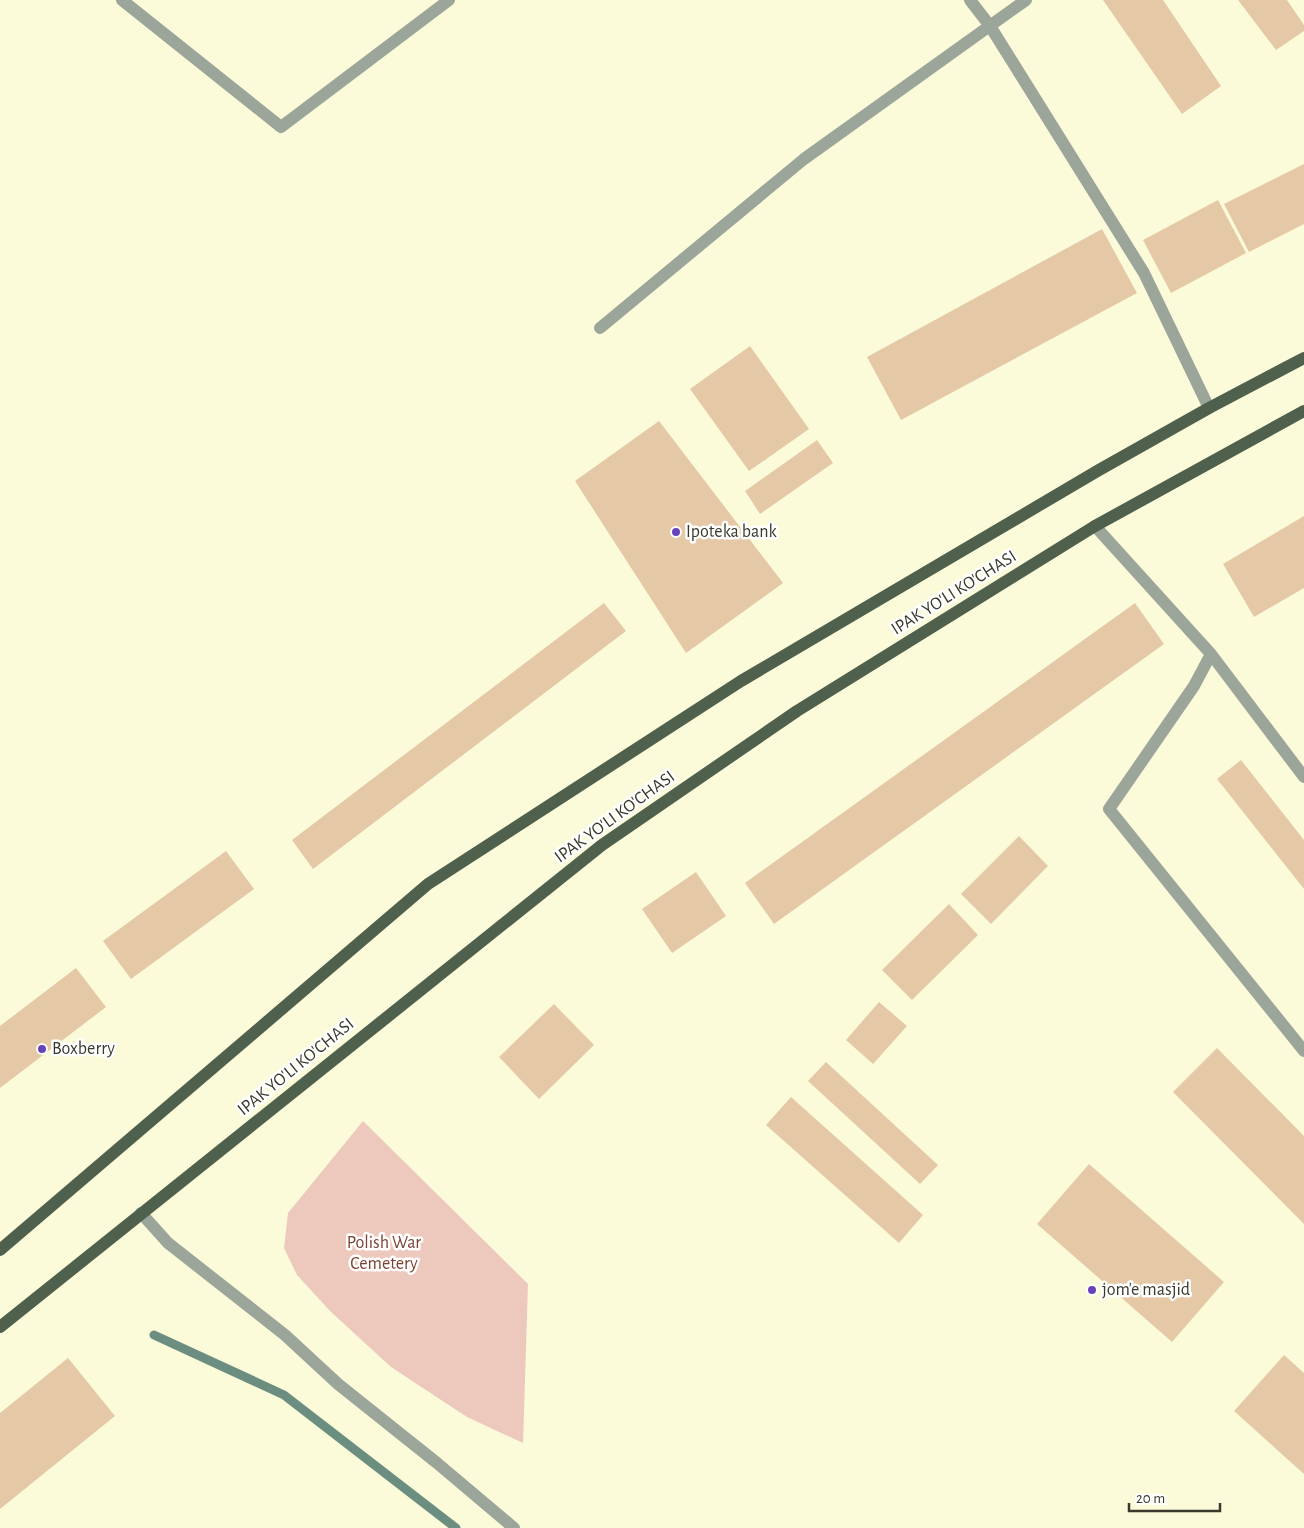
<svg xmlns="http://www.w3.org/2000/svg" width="1304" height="1528" font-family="'Alegreya Sans',sans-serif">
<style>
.green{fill:#edc8bd}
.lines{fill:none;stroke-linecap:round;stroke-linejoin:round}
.stream{stroke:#6b8e81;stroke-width:9}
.building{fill:#e5c9a6}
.minor{stroke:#9ba59a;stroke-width:12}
.major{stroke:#4f604d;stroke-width:12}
.poi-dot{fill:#6742ba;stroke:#fff;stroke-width:2}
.labels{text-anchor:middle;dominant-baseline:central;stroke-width:5;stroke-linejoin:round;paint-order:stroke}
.poi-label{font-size:18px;fill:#39392c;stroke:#fff;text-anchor:start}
.street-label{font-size:18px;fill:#39392c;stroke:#fff}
.park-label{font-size:18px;fill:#7c4130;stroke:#fff}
</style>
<rect width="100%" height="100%" fill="#fbfbda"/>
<path class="green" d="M363,1121l165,163 -5,159 -56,-26 -76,-50 -61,-56 -33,-36 -13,-27 4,-35z"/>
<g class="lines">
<path class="stream" d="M154,1335l130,60 172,133"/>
</g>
<path class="building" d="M1103,0h60l58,86 -39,28z
M1238,0h49l17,25v6l-28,19z
M1304,164v60l-55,28 -25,-48z
M1218,200l28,53 -75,40 -28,-53z
M1102,229l35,64 -236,127 -34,-63z
M750,346l59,83 -60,42 -59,-82z
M659,421l124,162 -97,70 -111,-172z
M817,440l16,23 -73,51 -15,-23z
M1304,516v72l-50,29 -31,-53z
M604,603l22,28 -313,238 -21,-29z
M1135,603l29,41 -390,280 -29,-41z
M1241,760l63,80v49l-87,-110z
M1019,836l29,30 -57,58 -30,-30z
M226,851l28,38 -123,90 -28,-38z
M696,872l30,44 -54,37 -30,-44z
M949,904l29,31 -66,65 -30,-30z
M76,968l30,39 -106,81v-62z
M879,1002l28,24 -34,38 -27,-24z
M554,1004l40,41 -55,54 -40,-42z
M1217,1048l87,88v88l-131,-132z
M826,1062l112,103 -18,19 -112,-103z
M791,1097l132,118 -24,28 -133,-118z
M1089,1164l135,118 -52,60 -135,-118z
M1284,1355l20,18v101l-70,-63z
M68,1358l47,58 -115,93v-96z"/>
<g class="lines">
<path class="minor" d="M122,0l159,127 168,-127
M970,0l20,26 154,247 65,135
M600,328l204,-169 222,-159
M1095,526l116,128 -17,32 -85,123 195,242
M1211,654l93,123
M141,1213l27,30 117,92 53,49 99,79 77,65"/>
<path class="major" d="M0,1250l428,-366 313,-203 358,-211 110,-62 95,-50
M0,1327l602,-482 195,-134 298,-185 209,-115"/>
</g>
<g class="poi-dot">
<circle cx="676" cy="532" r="5"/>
<circle cx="42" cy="1049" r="5"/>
<circle cx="1092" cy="1290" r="5"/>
</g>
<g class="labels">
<g class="poi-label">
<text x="686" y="532">Ipoteka bank</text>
<text x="52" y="1049">Boxberry</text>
<text x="1102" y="1290">jom'e masjid</text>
</g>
<g class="street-label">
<text transform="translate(954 593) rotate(-32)">IPAK YO'LI KO'CHASI</text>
<text transform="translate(615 817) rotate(-36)">IPAK YO'LI KO'CHASI</text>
<text transform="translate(296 1067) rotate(-39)">IPAK YO'LI KO'CHASI</text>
</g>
<g class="park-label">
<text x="384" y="1243">Polish War<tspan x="384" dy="21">Cemetery</tspan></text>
</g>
</g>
<path d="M1129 1503v8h91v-8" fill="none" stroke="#39392c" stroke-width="2.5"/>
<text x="1136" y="1503" font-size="15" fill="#39392c" stroke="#ffffff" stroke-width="4" paint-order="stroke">20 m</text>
</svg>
